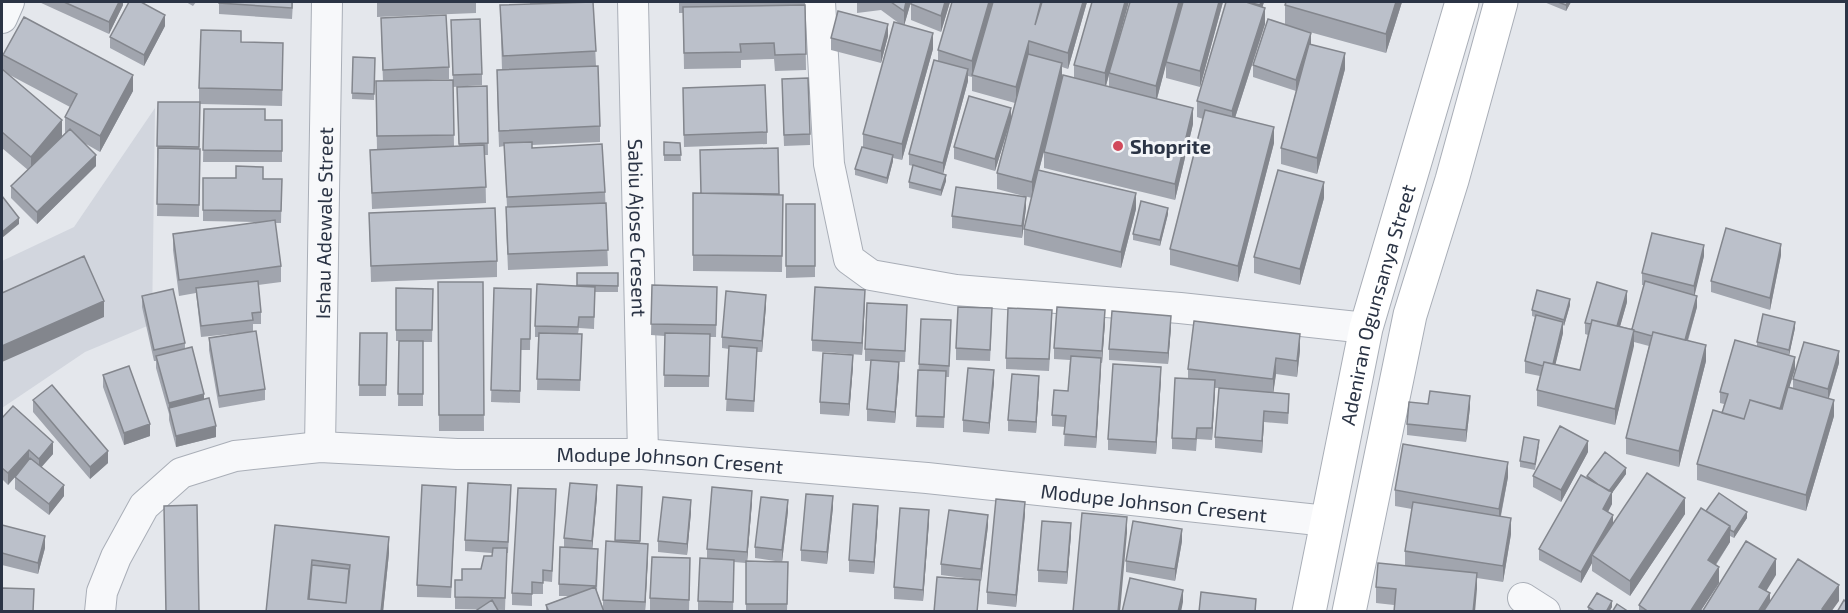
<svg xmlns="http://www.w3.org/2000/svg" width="1848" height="613" font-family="'Exo 2',sans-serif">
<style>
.built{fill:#d2d6de}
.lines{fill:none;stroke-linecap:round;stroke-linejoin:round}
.minor-casing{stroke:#a9aeb7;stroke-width:32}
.secondary-casing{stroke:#a9aeb7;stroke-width:35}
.minor{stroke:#f7f8fa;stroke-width:30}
.secondary{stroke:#fff;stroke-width:33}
.wall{fill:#a1a5ae;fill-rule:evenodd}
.shaded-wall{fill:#83868d}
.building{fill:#bbc0ca;stroke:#83868d;stroke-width:1.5;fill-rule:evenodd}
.poi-dot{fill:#d1495b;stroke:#f4f6f9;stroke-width:2}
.labels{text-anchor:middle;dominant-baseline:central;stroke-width:6;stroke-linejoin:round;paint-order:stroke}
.poi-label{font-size:20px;font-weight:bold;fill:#2b3445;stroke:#f4f6f9;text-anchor:start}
.street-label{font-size:20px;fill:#2b3445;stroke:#f4f6f9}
</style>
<rect width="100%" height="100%" fill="#e4e7ec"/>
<path class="built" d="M155,108l-3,216 -67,28 -83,56v-147l72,-34z"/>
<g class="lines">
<defs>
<g id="minor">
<path id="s1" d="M633,2l10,452"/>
<path d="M820,2l9,162 20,95 22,16 85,15 224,18 186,20"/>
<path d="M2,18l7,-16"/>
<path id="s2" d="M320,447l7,-445"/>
<path d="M1523,598l22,14"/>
<path id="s3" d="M100,612l2,-20 14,-35 28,-51 37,-33 54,-17 85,-9 137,7h186l284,24 400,43"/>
</g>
<g id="secondary">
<path id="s4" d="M1309,612l57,-284 96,-326"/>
<path d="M1349,612l61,-297 42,-135 49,-178"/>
</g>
</defs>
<use href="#minor" class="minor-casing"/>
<use href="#secondary" class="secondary-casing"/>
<use href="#minor" class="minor"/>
<use href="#secondary" class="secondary"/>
</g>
<path class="wall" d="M39,2h84v3l-14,29z
M186,2h10l-3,4z
M219,2h74l-1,17 -73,-5z
M377,2h99v11l-99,4z
M530,2h63l3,64 4,60v16l-68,3v3l73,44 3,74 -100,4 -2,-47v-16h1l-3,-61 -5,1 -2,-61v-16h5l-2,-65 30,-1z
M679,2h126v3l1,65 -31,1 -1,-12 -33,1v8l-57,1 -1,-56h-4z
M857,2h54l-7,23 29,24 -31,111 -9,-2v3l-6,23 -32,-9v-6l8,-22v-13l37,-110 -19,-14 -24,3z
M950,2l-9,30 -30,-12v-16z
M1087,2l-19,67 -6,-2v11h12v-13l149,-63 -23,85 -34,-9v-15l-9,36 36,25 -18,76 -131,-32v-16l-5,18 97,39 -15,59 -97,-23v-16l8,-31 -35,-9v-16l18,-70 -43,-12v-15v1l-4,-1v5l-25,93 3,7 -5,15 -32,-8v-6l4,-16 -4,-1v-11l29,-93v-11zM1109,75v12l-3,-1z
M1226,2h38l-2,5 3,17 -30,94 39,25 -36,139 -68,-17v-16l33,-130 -6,-2v-16z
M1286,2h116l-16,51 -91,-25 16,16 34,25 -28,105 -36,-10v-16l15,-57 -43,-14v-12l32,-41v-19z
M1544,2h27l-5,9z
M165,26l-21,40 -34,-18v-11z
M381,29l68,38v12l-43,2 47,-1 -2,-49 31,43v11l-29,2 1,59h5l-2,-48 30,-12 1,69h-3l1,48 -114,6 -2,-59h7l-1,-53 7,-16z
M888,36l-7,27 -50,-13v-12z
M3,55l130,36 -33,61 -14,-8 10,22 -59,58 -26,-26v-12l17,-16 -26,-22v-79l1,1zM6,73l64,34 -5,10v16l-3,3z
M353,57l22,1 -1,42 -22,-1z
M283,59l-1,47 -82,-2 -1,45 1,11 -1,57 -42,-1 1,-58h-1l1,-56h41v-14z
M782,90l28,44v11l-26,1z
M683,100l84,32v12l-83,3z
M204,109l61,11h17v42h-79z
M1011,119l-16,52 -41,-12v-12z
M664,142l16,1 1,18h-17z
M203,178l79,1 -1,44h-6l6,43v16l-23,3 3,27v12h-8v7l12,58v11l-46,8 -10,-58v-12l40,-6 -48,5 -5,-44 -17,3 -6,-46v-16l87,-12 -57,-1z
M693,193l90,2 -1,77 -89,-1z
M1324,198l-24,87 -46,-12v-16z
M786,204h29v73l-29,1z
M1026,208l-4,30 -70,-10v-12z
M369,213l128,48v16l-126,5z
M1168,214l-8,32 -27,-6v-6z
M1781,255l-11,55 -59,-18v-11z
M1704,256l-10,39 3,12 -9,34 18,20 -27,106 -53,-13v-16l23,-92 -15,-4 -19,83 -78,-19v-16l3,-14 -15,-3v-12l10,-44 -3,-1v-6l38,-5 -6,21 -1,-1v8l-8,32 25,5 8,-35 -3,-1v-11l42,-21 -7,24 12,3 12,-44h-2v-12z
M618,273v19h-23l-1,37 -15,-1 -1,6h4l-2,57 -43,-1 1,-53h-3v-11l42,-40z
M438,282h45l1,149h-45z
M652,285l65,2 -1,50h-6l-1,50h-45l1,-51 -14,-1z
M396,288l37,1 -1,53h-9v64h-25l1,-65h-3z
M494,288l37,1 -1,61h-9l-1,53 -29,-1z
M1846,295v18h-1v-12z
M142,296l43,47v6l19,50 12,38 -40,10 -7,-27v-6l-13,-46v-7h-2l-12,-54z
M865,302l-3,53 -50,-4v-11z
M766,306l-4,46h-5l-3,60 -28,-1 3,-62 -7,-1v-11z
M907,316l-2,46h-6v12l-4,49 -28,-2v-12l4,-48h-6v-12z
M921,319l30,13 -2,45h-3l-2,51 -28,-1z
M992,320l-2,41 -34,-1v-12z
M1052,321l-3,50 -43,-2v-11z
M1105,322l-3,41h-1l-5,85 -32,-2 1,-19 -13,-1v-11l16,-24 2,-31 -16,-1v-11z
M1171,327l-3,37 -59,-4v-11z
M1795,328l-6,27 6,14 -6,18 4,1v-9l46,-16 -10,35 5,18 -28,95 -109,-31v-16l25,-51 2,-9 -4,-1v-11l37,-46v-4z
M360,333h27l-1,63h-27z
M1300,350l-3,27 -21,-3 -3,19 16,12 -1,19 -24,-2 -2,31 -47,-5v-11l5,-49h-5l-3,52 -15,-1 -1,12 -24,-2v-11l16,-59v-10z
M853,366l-4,50 -29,-2v-12z
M103,375l47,61 -26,9 -21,-58z
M1161,379l-5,75 -48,-4v-11z
M994,382l-5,52 -26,-2v-12z
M1039,387l-3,46 -28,-2v-11z
M33,400l75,63 -18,16 -57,-67z
M1470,407l-4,35 -59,-7v-11z
M2,418l51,36 -12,13 23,29 -15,19 -34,-26v-12l6,-7 -13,15 -6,-6z
M1539,446l-4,24 -15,-3v-6z
M1588,452l-27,50 -28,-15v-11z
M1626,474l-14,19v11l-4,8 5,12 72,-10 -55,82 -38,-25v-8l-11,20 -42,-23v-11l48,-71v-2z
M1508,477l-7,39 10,18 -8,48 -26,-4v11l-83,16 -18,-2v-16l29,-21v-15l7,-42 -17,-3v-16z
M617,485l25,13 -2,45 8,12 -3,57h-99v-7l23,-9h-10v-12l5,-37v-9l33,-41 -5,52 6,11 -1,32 6,15v-7l12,-58z
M511,496l-3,57h-1l-2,57 -50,-1v-29h7l19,-11 11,-13v-3l-27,-2v-11z
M456,498l-5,100 -34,-1v-12z
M556,501l-4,81 -9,-1v13h-11v12l-20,-1v-12z
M752,502l-5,59 41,1 -1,50h-41v-49l-12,-1 -1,50h-35v-11l9,-42v-10z
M833,507l-6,57 -26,-3v-11z
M788,511l-6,51 -27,-4v-11z
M1706,511l41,7 -13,20 -4,-2v6l-14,23 3,18 -19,29h-61v-7z
M691,512l-4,43 -29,-3v-11z
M1025,514l-9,93 -29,-3v-12z
M878,517l-4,57 -25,-2v-12z
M929,522l-6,79 -29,-2v-12z
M2,525l43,23 -7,26 -36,-9z
M275,525l114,28 -6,59h-117z
M988,526l-7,55h-1v11l-8,-13 -31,-4v-11z
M1071,534l-4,50 -29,-2v-12z
M1182,541l-7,40 -49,-9v-11z
M690,570l-1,41 -39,-1v-12z
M1588,607h24l-3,5h-21z"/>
<path class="shaded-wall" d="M119,2h4v3l-14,29v-12z
M906,2h5l-7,24v-15z
M945,2h5l-9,30v-16z
M989,2h4l-21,75v-16z
M1083,2h4l-19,67v-16z
M1125,2h4l-24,87v-16z
M1179,2h4l-27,100v-16z
M1219,2h4l-23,85v-16z
M1261,2h3l-4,14v-11z
M1396,2h6l-16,51v-19z
M1568,2h3l-5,9v-6z
M1265,8v16l-33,103v-16z
M165,15v11l-21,40v-11z
M888,24v12l-7,27v-12z
M933,33v16l-31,111v-16z
M1311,33v11l-15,47v-11z
M1029,41v16l-13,46v-16z
M1345,53v16l-28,105v-16z
M1062,63v16l-30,119v-16z
M968,69v12l-25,93v-11z
M133,75v16l-33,61v-16z
M1011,108v11l-16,52v-12z
M1193,108v16l-18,76v-16z
M62,120v16l-31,37v-16z
M1274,127v16l-36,139v-16z
M96,155v11l-59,58v-12z
M893,155v6l-6,23v-6z
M946,175v6l-5,15v-6z
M1324,182v16l-24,87v-16z
M1136,193v16l-15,59v-16z
M1026,197v11l-4,30v-12z
M1168,208v6l-8,32v-6z
M19,218v6l-17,14v-6z
M1781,244v11l-11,55v-12z
M1704,245v11l-10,42v-12z
M865,290v12l-3,53v-12z
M1627,291v11l-11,39v-11z
M766,295v11l-4,46v-11z
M1697,296v11l-14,49v-12z
M1570,299v6l-6,21v-6z
M104,301v16l-102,45v-16z
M1105,310v12l-3,41v-12z
M1171,316v11l-3,37v-11z
M1563,322v11l-11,46v-11z
M1795,322v6l-6,28v-6z
M1634,330v16l-19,79v-16z
M1300,334v16l-3,27v-16z
M1706,345v16l-27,106v-16z
M1839,351v12l-11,37v-11z
M853,355v11l-4,50v-12z
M1795,357v12l-16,52v-12z
M1101,358v12l-5,78v-11z
M1276,358v16l-3,21v-16z
M899,362v12l-4,49v-11z
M1161,367v12l-5,75v-12z
M994,370v12l-5,52v-11z
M1039,376v11l-3,46v-11z
M1215,380v12l-3,48v-12z
M204,394v11l-35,3v6v-11z
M1470,396v11l-4,35v-12z
M1834,400v16l-28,95v-16z
M1264,411v11l-2,31v-12z
M150,424v12l-26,9v-12z
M216,426v11l-40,10v-11z
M1588,441v11l-27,50v-12z
M53,442v12l-14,16v-11z
M29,450v11l-21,24v-12z
M108,451v12l-18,16v-12z
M1508,462v15l-9,47v-15z
M1626,468v6l-14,19v11l-9,17v-12l6,-17z
M64,485v11l-15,19v-11z
M597,485v12l-5,55v-11z
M752,491v11l-5,61v-11z
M833,496v11l-6,57v-12z
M1685,498v16l-55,82v-15z
M691,500v12l-4,43v-11z
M788,500v11l-6,51v-12z
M1025,502v12l-9,93v-12z
M878,506v11l-4,57v-12z
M929,510v12l-6,79v-11z
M1747,512v6l-13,20v-6z
M988,515v11l-7,55v-12z
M1613,515v11l-21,29v8l-11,20v-11z
M1127,517v16l-7,79h-2z
M1511,518v16l-8,48v-16z
M1071,523v11l-4,50v-12z
M1730,526v16l-22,34v-16z
M1182,529v12l-7,40v-12z
M45,536v12l-7,26v-11z
M389,537v16l-6,59h-2z
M648,544v11l-3,57v-10z
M1776,559v16l-17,28v-16z
M1719,567v16l-19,29h-10z
M1477,573v16l-2,23h-2z
M1839,585v16l-8,11h-9v-3z
M1183,590v12l-2,10h-3z
M1770,593v16l-2,3h-10z
M1612,601v6l-3,5h-3z"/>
<path class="building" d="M64,2h55l-10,20z
M129,2h12l24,13 -21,40 -34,-18z
M219,2h73v6l-73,-5z
M593,2l3,49 -93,5 -3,-51z
M891,2h15l-2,9z
M911,2h34l-4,14 -30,-12z
M952,2h37l-17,59 -34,-11z
M993,2h48l-6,23 7,-23h41l-15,51 -39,-12 -13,46 -44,-12z
M1092,2h33l-20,71 -31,-8z
M1130,2h49l-23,84 -47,-13z
M1183,2h36l-19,69 -34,-9z
M1226,2h20l19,6 -33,103 -35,-10z
M1247,2h14l-1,3z
M1286,2h110l-10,32 -101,-29z
M1558,2h10l-2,3z
M805,5l1,49 -31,1 -1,-12 -34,1 1,8 -57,1 -1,-46z
M838,11l50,13 -7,27 -50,-13z
M446,15l3,52 -66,3 -2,-52z
M24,17l109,58 -33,61 -35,-19 12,-23 -74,-39z
M480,19l2,55 -29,1 -2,-55z
M1268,19l43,14 -15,47 -43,-15z
M894,22l39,11 -31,111 -39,-10z
M201,30l40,1v11l42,1 -1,47 -83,-2z
M1309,44l36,9 -28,105 -36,-10z
M1028,54l34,9 -30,119 -35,-9z
M353,57l22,1 -1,36 -22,-1z
M934,60l34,9 -25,94 -34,-9z
M598,66l2,60 -101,5 -2,-61z
M2,69l60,51 -31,37 -29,-25z
M1063,75l130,33 -18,76 -131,-32z
M808,78l2,56 -26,1 -2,-56z
M453,80l1,55 -77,1 -1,-55z
M765,85l2,47 -83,3 -1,-47z
M487,86l1,57 -29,1 -2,-57z
M969,96l42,12 -16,51 -41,-12z
M158,102h42l-1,45 -42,-1z
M204,109h61v11h17v31l-79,-1z
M1205,110l69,17 -36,139 -68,-17z
M70,129l26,26 -59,57 -26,-26z
M532,142v6l70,-4 3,48 -98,5 -3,-54z
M664,142l16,1 1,12h-17z
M484,145l2,42 -114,6 -2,-43z
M862,147l31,8 -6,23 -32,-9z
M158,148l42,1 -1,56 -42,-1z
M778,148l1,46 -78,-1 -1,-43z
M913,165l33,10 -5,15 -32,-8z
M236,166l27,1v12h19l-1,32 -78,-1v-32h33z
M1038,170l98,23 -15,59 -97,-23z
M1278,170l46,12 -24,87 -46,-12z
M956,187l70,10 -4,29 -70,-10z
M693,193l90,2 -1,61 -89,-1z
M2,196l17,22 -17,14z
M1141,201l27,7 -8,32 -27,-6z
M606,203l2,47 -100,4 -2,-47z
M786,204h29v62h-29z
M495,208l2,53 -126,5 -2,-53z
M275,220l6,46 -102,14 -6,-46z
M1726,228l55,16 -11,54 -59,-17z
M1652,233l52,12 -10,41 -52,-13z
M84,256l20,45 -102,45v-53z
M577,273h41v13l-41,-1z
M258,281l3,31 -9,1 1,7 -52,6 -5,-38z
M1645,281l52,15 -12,44 -32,-8 -1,4 -18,-5v-1l-2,-1z
M438,282h45l1,133h-45z
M1597,282l30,9 -10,35 -25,-6 -1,4 -6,-1z
M537,284l58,3 -1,30h-15l-1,10 -43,-1z
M652,285l65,2 -1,38 -65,-1z
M815,287l50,3 -3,53 -50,-3z
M396,288l37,1 -1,41h-36z
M494,288l37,1 -1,50h-9l-1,52 -29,-1z
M173,289l12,54 -31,7 -12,-54z
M1537,290l33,9 -6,21 -32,-10z
M726,291l40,4 -4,46 -40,-4z
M867,303l40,2 -2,46 -40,-2z
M958,307l34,1 -2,42 -34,-2z
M1057,307l48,3 -3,41 -48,-3z
M1008,308l44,2 -3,49 -43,-1z
M1112,311l59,5 -3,37 -59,-4z
M1763,314l32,8 -6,28 -32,-8z
M1536,315l27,7 -10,42 -9,-2 -1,4 -18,-5z
M921,319l30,1 -2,46 -30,-2z
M1592,320l42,10 -19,79 -78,-19 7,-28 36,8z
M1194,321l106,13 -3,27 -21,-3 -3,21 -85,-10z
M256,331l9,58 -46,7 -10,-58z
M1653,332l53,13 -27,106 -53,-13z
M360,333h27l-1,52h-27z
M539,333l43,1 -2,46 -43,-1z
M665,333l45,1 -1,42 -45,-1z
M1735,340l60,17 -15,52 -30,-9 -6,19 -22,-6 6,-19 -8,-2z
M399,341h24v53h-25z
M1804,342l35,9 -11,38 -35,-10z
M729,346l28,2 -3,53 -28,-2z
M192,347l12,47 -35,9 -13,-47z
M823,353l30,2 -4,49 -29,-2z
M1071,356l30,2 -5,79 -32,-3 2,-18 -14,-1 2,-25 14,1z
M871,360l28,2 -4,50 -28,-3z
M1113,364l48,3 -5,75 -48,-3z
M129,366l21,58 -26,9 -21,-58z
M968,368l26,2 -5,53 -26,-3z
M918,370l28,1 -2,46 -28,-1z
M1012,374l27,2 -3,46 -28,-2z
M1175,378l40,2 -3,48h-15l-1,11 -24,-1z
M52,385l56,66 -18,16 -57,-67z
M1788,387l46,13 -28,95 -109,-31 16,-54 31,9 6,-19 32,9z
M1219,388l70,6 -1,19 -24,-2 -2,30 -47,-4z
M1430,391l40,5 -4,34 -59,-6 2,-22 19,2z
M209,398l7,28 -40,10 -7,-28z
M13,406l40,36 -14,17 -10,-9 -21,23 -6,-5v-50z
M1560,426l28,15 -27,49 -28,-14z
M1524,437l15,3 -4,24 -15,-3z
M1403,444l105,18 -9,47 -104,-19z
M1605,452l21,16 -17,23 -10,-6 -12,-9z
M30,458l34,27 -15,19 -34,-27z
M1647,473l38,25 -55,83 -38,-26z
M1581,475l31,17 -9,17 10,6 -32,57 -42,-23z
M468,483l43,2 -3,57 -43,-2z
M570,483l27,2 -5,56 -28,-3z
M422,485l34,2 -5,100 -34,-2z
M617,485l25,2 -2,54 -25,-1z
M712,487l40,4 -5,61 -40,-3z
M518,488l38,1 -4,82 -9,-1v13l-11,-1v12l-20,-1z
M1719,493l28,19 -13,20 -4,-2v-4l-24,-15z
M806,494l27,2 -6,56 -26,-2z
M663,497l28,3 -4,44 -29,-3z
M761,497l27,3 -6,50 -27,-3z
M996,499l29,3 -9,93 -29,-3z
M1413,502l98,16 -8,48 -98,-15z
M853,504l25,2 -4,56 -25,-2z
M197,505l2,107h-33l-2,-106z
M900,508l29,2 -6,80 -29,-3z
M1701,508l29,18 -22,34 11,7 -29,45h-41l-10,-7z
M949,510l39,5 -7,54 -40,-5z
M1082,513l45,4 -9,95h-45z
M1042,521l29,2 -4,49 -29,-2z
M1133,521l49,8 -7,40 -49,-8z
M2,525l43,11 -7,27 -36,-10z
M275,525l114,12 -8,75h-115zM312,560l38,5 -4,38 -38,-4z
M606,541l42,3 -3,58 -42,-2z
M1746,541l30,18 -17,28 11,6 -12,19h-56z
M560,547l38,2 -2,37 -37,-2z
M493,548h14l-2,50 -50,-1v-17h7v-11h19l3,-13h8z
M652,557l38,1 -1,42 -39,-2z
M700,558l34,2 -1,42 -35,-1z
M1798,559l41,26 -17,24 2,1v2h-61z
M746,561l42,1 -1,42h-41z
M1378,563l99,10 -4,39h-79l2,-23 -20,-2z
M312,565l37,4 -3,34 -37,-4z
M937,577l43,3 -3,32h-43z
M1130,578l53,12 -5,22h-56z
M595,587l9,25h-55l-3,-7z
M2,588l32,1 -1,23h-31z
M1201,592l55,7 -1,13h-56z
M1597,593l15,8 -6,11h-10l-8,-5z
M492,600l7,12h-25z
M1844,600l2,2v10h-9z
M1617,604l12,8h-17z"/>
<circle class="poi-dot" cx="1118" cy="146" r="6"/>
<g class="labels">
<g class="poi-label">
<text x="1130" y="146">Shoprite</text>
</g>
<g class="street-label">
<text stroke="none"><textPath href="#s2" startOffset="224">Ishau Adewale Street</textPath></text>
<text stroke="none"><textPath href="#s1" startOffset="226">Sabiu Ajose Cresent</textPath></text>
<text stroke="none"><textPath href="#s4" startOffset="315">Adeniran Ogunsanya Street</textPath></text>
<text stroke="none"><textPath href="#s3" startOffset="658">Modupe Johnson Cresent</textPath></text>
<text stroke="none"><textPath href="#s3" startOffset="1144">Modupe Johnson Cresent</textPath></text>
</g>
</g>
<rect width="1848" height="613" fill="none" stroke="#2b3445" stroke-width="6"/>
</svg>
